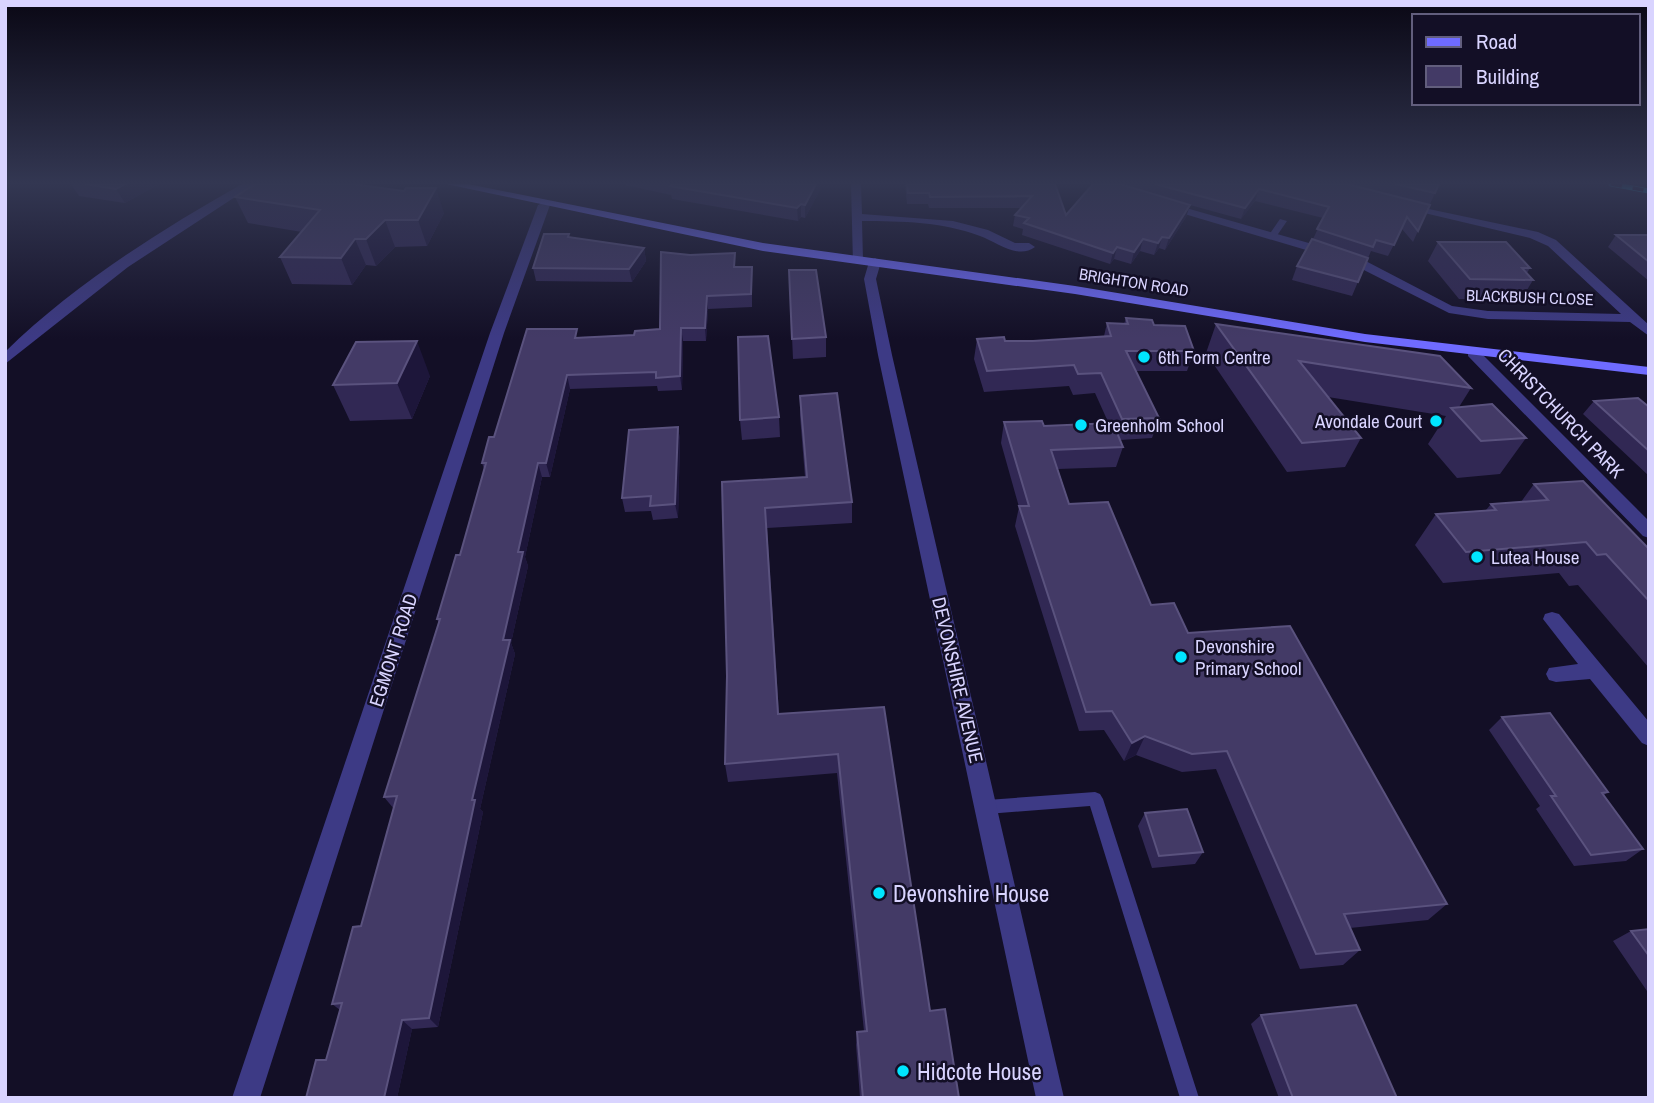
<svg xmlns="http://www.w3.org/2000/svg" width="1654" height="1103" font-family="'Archivo Narrow',sans-serif">
<style>
.lines{fill:none;stroke-linecap:round;stroke-linejoin:round}
.lane{fill:#3d3a85;fill-rule:evenodd}
.street{fill:#3d3a85;fill-rule:evenodd}
.secondary{fill:#6f6bff;fill-rule:evenodd}
.rail-casing{stroke:#00e5ff;stroke-width:5}
.rail{stroke:#130f26;stroke-width:3.5;stroke-dasharray:11;stroke-linecap:butt}
.wall{fill:#312854}
.shaded-wall{fill:#1d163a}
.building{fill:#433a66;stroke:#5a527e;stroke-width:2}
.poi-dot{fill:#00e5ff;stroke:#130f26;stroke-width:2.5}
.labels{text-anchor:middle;dominant-baseline:central;stroke-width:5;stroke-linejoin:round;paint-order:stroke}
.far-street-label{font-size:16px;fill:#d9d4ff;stroke:#130f26}
.poi-label{font-size:19px;fill:#d9d4ff;stroke:#130f26;text-anchor:start}
.street-label{font-size:19px;fill:#d9d4ff;stroke:#130f26}
.near-poi-label{font-size:23px;fill:#d9d4ff;stroke:#130f26;text-anchor:start}
</style>
<rect width="100%" height="100%" fill="#130f26"/>
<g class="lines">
<path class="lane" d="M1280,219l7,2 -11,16h-6l-1,-2z
M1095,792l5,2 3,5 96,299h-19l-90,-292 -103,8 -5,-2 -3,-5 3,-5 5,-2z"/>
<path class="street" d="M242,184h13l-127,83 -123,97v-12c68,-67 154,-121 237,-168z
M851,184h10l1,30 91,7 35,9 27,13h14l6,4c-17,13 -38,-5 -55,-11 -37,-14 -78,-15 -118,-15l1,39 -10,3z
M544,202l6,3 -46,128 -244,765h-28l258,-765 48,-128z
M1165,202l193,55 94,49 36,5 133,3 -73,-68 -18,-8 -131,-31 6,-3 133,28 18,8 93,85v11l-19,-14 -142,-3 -39,-6 -99,-50 -189,-56v-4z
M875,258l6,4 -5,17 16,76 172,743h-28l-158,-743 -14,-76 5,-17z
M1473,349l5,1 171,171v17l-6,-2 -175,-180v-6z
M1552,612l7,2 90,108v24l-7,-3 -52,-64 -34,3 -7,-2 -3,-6 3,-6 29,-4 -35,-45 2,-5z"/>
<path class="secondary" d="M446,184h22l295,59 312,43 290,48 284,33v8l-284,-33 -290,-48 -312,-43z"/>
<defs>
<path id="rail" d="M1611,184l38,7"/>
</defs>
<use href="#rail" class="rail-casing"/>
<use href="#rail" class="rail"/>
</g>
<path class="wall" d="M71,184h88l-34,19 -46,-7z
M820,184v6l-15,28 -4,-1 -3,4 -126,-22 -1,-4 -50,-11z
M905,184h150l11,31 27,-31h346l-26,58 -11,-13 -14,27 -17,-5 -19,45 -60,-16 5,-14 16,-27 10,-21 -68,-17 -14,18 -51,-14 -4,12 -21,33 -6,-2 -5,7 -14,-4 -9,13 -17,-5 -4,5 -88,-29 1,-6 -10,-3 2,-11 6,-7h-92l-1,-4h-21z
M235,197l209,16 -17,33 -32,1 -19,19 -10,-1 -14,20 -60,-1 -12,-27 22,-25 -54,-9z
M1616,235h33v46l-41,-34z
M570,238l74,10 2,13 -14,21 -96,-1 -3,-13z
M1438,242l92,26 -3,5 6,7 -12,20 -62,-1 -31,-38z
M736,267h16v40l-44,2 -2,32h-23l-1,49 -24,1 -1,-5 -87,3 -20,88h-8l-17,80 3,9 -17,77 4,11 -35,155 3,3 -45,215 -26,2 -15,69h-91l20,-38 14,-50 -8,-6 29,-78 33,-117 -10,-12 55,-173 -2,-5 23,-64 24,-86 -2,-6 97,-126 55,-2 26,-6z
M789,270l37,67v20l-33,2z
M1126,318l28,7 40,26 -7,20h-51l23,47 -7,20 -32,2 3,7 -7,20 -58,2 11,35 82,101 37,28 259,271 -19,16 -78,8 10,22 -17,15 -43,4 -84,-200 -34,3 -46,-17 -12,6 -20,-31 -25,1 -64,-205 4,-19 -18,-64 3,-21 40,4 65,-2 -14,-31 -22,2 -4,-9 -85,6 -10,-33 3,-20 28,2h28l71,-5 3,-13 17,1z
M1216,324l255,64 -12,19 67,31 -26,36 -43,4 -29,-34 18,-28 -118,-19 33,41 -16,29 -58,5 -81,-119z
M430,376l-18,43 -62,2 -17,-36z
M800,396l52,106v21l-85,5 12,186 105,-7 46,304 29,87h-99l-4,-53 1,-13 7,-1 -27,-258 -109,9 -3,-18 2,-88 -5,-194 83,-5 -5,-61z
M1594,401l55,6v69l-66,-62z
M779,417l1,20 -38,3 -2,-20z
M678,427l2,13 -2,78 -25,2 -2,-9 -26,1 -3,-14z
M1534,484l115,65v119l-71,-83 -9,1 -10,-13 -116,10 -28,-38 21,-31 50,-4 5,-6 30,-2z
M1502,717l106,75 -4,3 39,54 -17,12 -52,5 -38,-57 4,-3 -51,-76z
M1145,813l58,39 -8,12 -43,4 -14,-42z
M1649,929v65l-36,-53 18,-10z
M1261,1015l136,83h-118l-28,-74z"/>
<path class="shaded-wall" d="M125,184h34l-34,19 -9,-14z
M813,184h7v6l-15,28v-13z
M436,188l8,25 -17,33 -9,-26z
M1259,189l-4,12 -14,18 4,-11z
M801,204v13l-3,4 -1,-13z
M1190,205l-4,12 -21,33 4,-12z
M385,220l10,27 -19,19 -10,-27z
M1162,237l-3,11 -5,7 4,-12z
M355,239l11,26 -14,20 -11,-27z
M1143,239l-3,12 -9,13 3,-12z
M1117,247l-3,12 -4,5 3,-11z
M644,248l2,13 -14,21 -3,-13z
M707,296l1,13 -2,32 -1,-13z
M681,328l2,13 -1,49 -2,-14z
M417,341l13,35 -18,43 -15,-36z
M567,375l3,14 -20,88 -4,-14z
M678,427l2,13 -2,78 -3,-14z
M538,463l4,14 -17,80 3,9 -17,77 4,11 -35,155 3,3 -45,215 -9,-9 74,-378 15,-88z
M1145,736l-9,19 -12,6 8,-18z
M402,1020l10,9 -15,69h-13z"/>
<path class="building" d="M85,184h40l-9,5z
M255,184h97l52,7 2,-3h30l-18,32h-33l-19,19h-11l-14,19 -61,-1 40,-47 -85,-13z
M672,184h144l-11,21 -4,-1 -4,4 -127,-22z
M907,184h148l11,31 27,-31h27l70,21 -21,33 -7,-1 -4,6 -15,-4 -9,13 -17,-5 -4,6 -89,-30 5,-5 -14,-3 17,-19 -102,1 -1,-4h-21z
M1155,184h192l83,21 -12,26 -11,-14 -13,28 -18,-5 -3,7 -56,-18 12,-22 -70,-18 -14,19z
M1395,184h44l-4,9z
M544,234h25l-1,3 76,11 -15,21 -96,-1z
M1616,235h33v27z
M1312,239l56,19 -10,24 -61,-16z
M1438,242h68l24,26h-8l11,12 -63,-1z
M661,252l29,3 45,-2 -1,14h18l-1,27 -44,2 -2,32h-24l-1,48 -24,2v-6l-89,3 -21,88h-8l-20,89h5l-20,88h7l-38,160h3l-46,218 -27,2 -18,78h-78l10,-38h10l16,-57 -10,1 21,-77 8,-1 36,-130 -13,1 56,-178h-3l19,-64h4l26,-92h-4l7,-26h5l33,-108h50l-2,9 59,-3 1,-4 25,-2z
M789,270h27l10,67 -34,2z
M1126,318l26,2 2,5 31,1 9,25h-68l33,67 -37,1 -21,-46 -23,1 -4,-9 -87,6 -10,-32 27,-2 1,4h28l78,-5 -4,-13 21,1z
M1216,324l224,32 31,32 -172,-27 62,77 -59,5z
M768,336l11,81 -39,3 -2,-83z
M417,341l-20,42 -64,2 23,-43z
M837,393l15,109 -87,6 13,206 106,-7 46,304 15,-2 14,89h-96l-6,-66 10,-1 -29,-277 -113,10 2,-88 -5,-194 85,-5 -7,-81z
M1638,398l11,9v44l-55,-50z
M1492,404l34,34 -45,3 -30,-33z
M1042,421l2,5 69,-3 10,24 -72,3 18,54 39,-2 43,103 23,-2 14,30 102,-7 157,278 -103,10 16,36 -44,4 -89,-203 -35,3 -47,-18 -13,7 -20,-32 -26,1 -67,-206h10l-25,-84z
M678,427l-3,77 -25,2 1,-10 -29,2 7,-68z
M1583,481l66,68v52l-43,-47 -9,1 -11,-13 -120,10 -30,-38 60,-4 -5,-6 57,-4 -14,-16z
M1550,713l58,79 -6,1 41,56 -52,6 -40,-59h5l-54,-79z
M1187,809l16,43 -44,4 -14,-43z
M1649,929v27l-18,-25z
M1356,1005l41,93h-104l-32,-83z"/>
<linearGradient id="sky" x2="0" y2="1"><stop stop-color="#0a0815"/><stop offset="0.54" stop-color="#333752"/><stop offset="1" stop-color="#333752" stop-opacity="0"/></linearGradient>
<rect width="1654" height="339" fill="url(#sky)"/>
<g class="poi-dot">
<circle cx="1144" cy="357" r="7"/>
<circle cx="1436" cy="421" r="7"/>
<circle cx="1081" cy="425" r="7"/>
<circle cx="1477" cy="557" r="7"/>
<circle cx="1181" cy="657" r="7"/>
<circle cx="879" cy="893" r="7"/>
<circle cx="903" cy="1071" r="7"/>
</g>
<g class="labels">
<g class="far-street-label">
<text transform="translate(1134 282) rotate(9)">BRIGHTON ROAD</text>
<text transform="translate(1530 297) rotate(2)">BLACKBUSH CLOSE</text>
</g>
<g class="poi-label">
<text x="1158" y="357">6th Form Centre</text>
<text x="1422" y="421" text-anchor="end">Avondale Court</text>
<text x="1095" y="425">Greenholm School</text>
<text x="1491" y="557">Lutea House</text>
<text x="1195" y="646">Devonshire<tspan x="1195" dy="22">Primary School</tspan></text>
</g>
<g class="street-label">
<text transform="translate(1561 413) rotate(46)">CHRISTCHURCH PARK</text>
<text transform="translate(393 650) rotate(-72)">EGMONT ROAD</text>
<text transform="translate(958 680) rotate(77)">DEVONSHIRE AVENUE</text>
</g>
<g class="near-poi-label">
<text x="893" y="893">Devonshire House</text>
<text x="917" y="1071">Hidcote House</text>
</g>
</g>
<rect width="1654" height="1103" fill="none" stroke="#d9d4ff" stroke-width="14"/>
<rect x="1412" y="14" width="228" height="91" fill="#130f26" stroke="#625e7d" stroke-width="2"/>
<rect x="1426" y="37" width="35" height="10" fill="#6f6bff" stroke="#625e7d" stroke-width="2"/>
<text x="1476" y="49" font-size="21" fill="#d9d4ff">Road</text>
<rect x="1426" y="66" width="35" height="21" fill="#433a66" stroke="#625e7d" stroke-width="2"/>
<text x="1476" y="84" font-size="21" fill="#d9d4ff">Building</text>
</svg>
